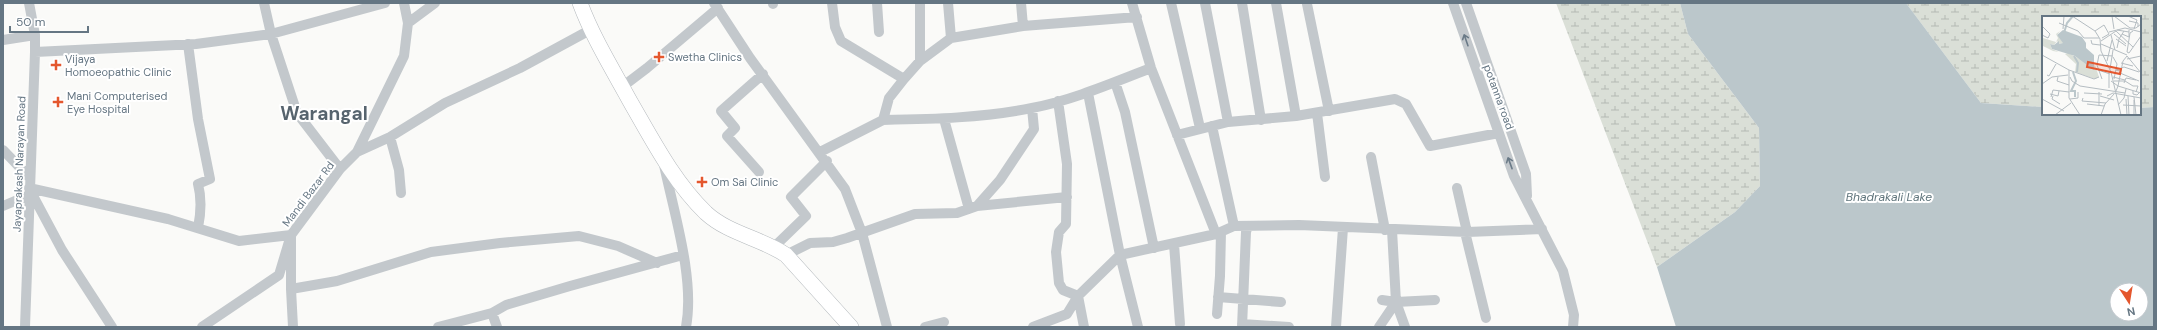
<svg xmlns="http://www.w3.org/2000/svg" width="2157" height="330" font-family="'DM Sans',sans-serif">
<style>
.wetland{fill:url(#wetland-marsh)}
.water{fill:#bbc7cb;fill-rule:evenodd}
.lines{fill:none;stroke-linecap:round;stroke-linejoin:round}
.highway-casing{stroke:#b4b9bd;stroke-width:16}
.minor{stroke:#c3c8cc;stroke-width:10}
.highway{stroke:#fff;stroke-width:15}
.oneway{stroke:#6a7a87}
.poi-dot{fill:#e4572e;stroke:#fff;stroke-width:1.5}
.labels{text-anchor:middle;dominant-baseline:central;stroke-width:4;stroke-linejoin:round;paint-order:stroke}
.poi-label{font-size:11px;fill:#657683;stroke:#fff;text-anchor:start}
.street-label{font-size:11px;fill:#657683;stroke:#fff}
.water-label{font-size:12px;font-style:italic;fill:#60757c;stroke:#fff}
.town-label{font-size:19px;font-weight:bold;fill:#57646e;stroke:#fff}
.inset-river{fill:none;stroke:#bbc7cb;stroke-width:2}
.inset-road{fill:none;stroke:#b5bdc2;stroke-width:1}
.view{fill:#e4572e;fill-opacity:0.15;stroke:#e4572e;stroke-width:2}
.inset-edge{fill:none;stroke:#657683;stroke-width:2}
</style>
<defs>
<pattern id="wetland-marsh" width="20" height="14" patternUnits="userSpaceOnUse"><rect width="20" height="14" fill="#dadfd7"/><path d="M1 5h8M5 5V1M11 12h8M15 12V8" fill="none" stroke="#b4b9b4"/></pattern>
</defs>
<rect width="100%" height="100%" fill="#fafaf8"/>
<path class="wetland" d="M1556,3h124l8,31 71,94 1,58 -25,26 -78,55z
M1906,3h248v104l-14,1v-91h-97v90l-62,-4z"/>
<path class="water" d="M1680,3h226l75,100 62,4v7h97v-6l14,-1v220h-478l-19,-60 78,-55 25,-26 -1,-58 -71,-94zM2117,290h24v24h-24z"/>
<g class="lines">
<defs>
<path id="highway" d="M580,3c13,35 33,67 51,100 22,38 43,79 75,110 23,21 55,25 80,42l65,72"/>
</defs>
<use href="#highway" class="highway-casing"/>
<path class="minor" d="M264,3l7,31 26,79 43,56
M714,3l36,55 95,131 17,44 25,94
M773,3v1
M832,3l3,24 6,14 63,38 -15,19 -6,22c50,-1 100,-2 149,-12 41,-8 80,-25 119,-40
M877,3l2,29
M920,3v58
M948,3l3,35
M1132,3l19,65 65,166
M1171,3l29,125
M1205,3l23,119
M1242,3l19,117
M1276,3l20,113
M1453,3l61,173 49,95 11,44 -1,12
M1466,3l60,171 1,22
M1307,4l22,107
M408,23l27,-20
M1023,26l114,-9
M3,40l32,-5
M188,44l10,75 12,60 -12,5c4,15 3,29 0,44
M35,52l161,-8 75,-10 114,-31
M904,79l16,-18 31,-23 72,-12 -2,-23
M1115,82l10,30 29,136
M622,87l25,-19 71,-60
M1088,93l32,162 18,72
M1058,101l9,63 -1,60 -7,8 -3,20 3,31 4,7 15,6 6,31
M1317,113l8,64
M944,119l25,90
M1177,135l51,-13 68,-6 99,-17 11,5 24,42 69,-13
M390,137l9,33 2,23
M3,150l26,27
M357,152l47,-96 4,-33 -4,-20
M820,152l63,-32
M1371,157l14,73
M664,165c10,48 31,114 22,162
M759,172l-32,-36 8,-8 -14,-17 42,-37
M29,188l139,31 71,22 52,-6 -12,40 -77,52
M1457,188l10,44
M30,190l32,60 50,77
M3,206l26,-11
M977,206l90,-9
M1234,226l65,-1 168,7 75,-3
M1465,232l21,86
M1174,244l6,80
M774,247l32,-31 -15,-19 36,-36
M786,255l24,-12 23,-1 14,-4 68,-24 42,-1 20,-7 23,-26 34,-51 -2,-21
M291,289l46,-8 94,-29 69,-9 79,-7 39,10 39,17
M1218,297l63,5
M1382,300l14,2 9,25
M1396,302l39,-2
M492,313l5,14
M1217,314l3,-38 1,-44
M1242,324l47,3
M25,327l10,-275v-17l-6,-32
M293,327l-2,-38v-54l49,-66 17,-17 33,-15 55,-34 75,-35 70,-38
M438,327l54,-14 14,-8 64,-19 113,-31
M925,327l19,-5
M1033,327l34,-13 11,-18 42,-41 96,-21 18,-8 -22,-100
M1242,327l4,-95 2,-6
M1336,327l7,-99
M1379,327l17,-25 -4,-72"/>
<use href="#highway" class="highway"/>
</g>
<defs><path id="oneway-shaft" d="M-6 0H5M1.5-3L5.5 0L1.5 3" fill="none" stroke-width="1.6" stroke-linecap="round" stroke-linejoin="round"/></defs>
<g class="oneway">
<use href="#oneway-shaft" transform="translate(1466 40) rotate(-109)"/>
<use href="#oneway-shaft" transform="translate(1510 163) rotate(-110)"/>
</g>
<g class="poi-dot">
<path d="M657 51h4v4h4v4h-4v4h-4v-4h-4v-4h4z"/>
<path d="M54 59h4v4h4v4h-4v4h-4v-4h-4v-4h4z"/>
<path d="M56 96h4v4h4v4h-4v4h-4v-4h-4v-4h4z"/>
<path d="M700 176h4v4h4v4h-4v4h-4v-4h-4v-4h4z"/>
</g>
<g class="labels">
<g class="poi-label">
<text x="668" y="57">Swetha Clinics</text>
<text x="65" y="59">Vijaya<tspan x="65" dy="13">Homoeopathic Clinic</tspan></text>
<text x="67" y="96">Mani Computerised<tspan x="67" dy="13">Eye Hospital</tspan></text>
<text x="711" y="182">Om Sai Clinic</text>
</g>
<g class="street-label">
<text transform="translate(1499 97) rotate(70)">potanna road</text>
<text transform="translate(19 164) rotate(-88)">Jayaprakash Narayan Road</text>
<text transform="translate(308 194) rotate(-53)">Mandi Bazar Rd</text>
</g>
<g class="water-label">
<text x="1889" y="197">Bhadrakali Lake</text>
</g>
<g class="town-label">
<text x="324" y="113">Warangal</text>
</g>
</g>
<g transform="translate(2042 16)">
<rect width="99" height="99" fill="#fafaf8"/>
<path d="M18,15l-3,4 7,8 -5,1 -2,-3 -3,4 -4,-1 2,5 7,3 -6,-1 -10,-5v-8l13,4 2,-4 -2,-4zM26,37l18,9 5,6 4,-3 4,12 -4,2 -20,-7 1,-8 -11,-10z" fill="#dadfd7"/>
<path d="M21,14l19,7 4,6v5l8,7v15l-19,-14 -23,-7 -2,-5 4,1 5,-4v3l4,-1 -6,-8z" fill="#bbc7cb"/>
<path class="inset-river" d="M22,17l3,-10 6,-7M32,40l4,7 -1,9M31,56l3,9 -5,10h4v6"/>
<path class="inset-road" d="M30,0l23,15 5,8 1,12 10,21 10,43M70,0l2,13M72,0l16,12h6l5,-4M86,0l9,4 -3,9M87,5l9,2v4M17,7l19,8 6,7h15M0,8v36M21,13l1,-13M75,14l12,2M53,15l9,-6 5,9 -7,4M74,15l17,16M67,16l16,-4 16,4M72,18l12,10M80,18l7,3v-7M0,19l6,3 2,-4 -8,-8M69,19l4,15M74,23l10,7M49,24l1,4 8,1M59,25l15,-10M59,28l26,11M75,32l2,-9 5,-8M87,37l-2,-1 3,-19 3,-2M87,37l12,-17M0,39l27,15v28l11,17M85,40l-4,5 -5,25 23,7M85,40l14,17M71,41l4,7 -3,15M85,43l14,-3M65,45l5,-21M79,47l12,3M68,53l3,-19M27,54l25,9 5,-2M56,54l12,4M78,55l-4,-1 8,-3 15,5M78,57l19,8M5,59l2,1 7,-12M16,61l-1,4 12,4M28,61l2,4 8,5 45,7M71,61l12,3M60,63l-5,-14 2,-10 14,1M69,65l7,5 -2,5M72,65h11l8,5h5l-2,6M82,67l2,-5 10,2M0,68l10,-7 16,-2M67,72v-16M91,75v3l4,1 4,-4M42,77l18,1M8,78l8,2 1,-5M11,80l-1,3 8,5M58,80l14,4M65,80l6,-3 28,5M86,80l1,19M9,81l2,-7 16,2M92,81l2,18M41,82l-1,3 24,2M0,83l22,12M28,83l8,-1v-6M84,83l1,16M45,88l17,2M76,89l6,-7 2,-9M81,89l18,1M57,90v-14M13,99l16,-12M59,99l4,-11 9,-10M92,99v-15"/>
<path class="view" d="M46,46l33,7 -1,5 -33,-7z"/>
<rect width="99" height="99" class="inset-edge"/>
</g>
<rect width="2157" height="330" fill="none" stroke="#657683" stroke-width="8"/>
<g transform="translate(2129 302) rotate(168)"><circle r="19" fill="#ffffff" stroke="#c1c8cd"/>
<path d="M0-3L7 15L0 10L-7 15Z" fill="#e4572e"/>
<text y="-6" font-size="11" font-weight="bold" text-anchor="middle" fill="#657683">N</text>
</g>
<path d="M10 26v6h78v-6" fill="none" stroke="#657683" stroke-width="2"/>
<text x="16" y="26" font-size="12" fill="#657683" stroke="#ffffff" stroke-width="3" paint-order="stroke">50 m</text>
</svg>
